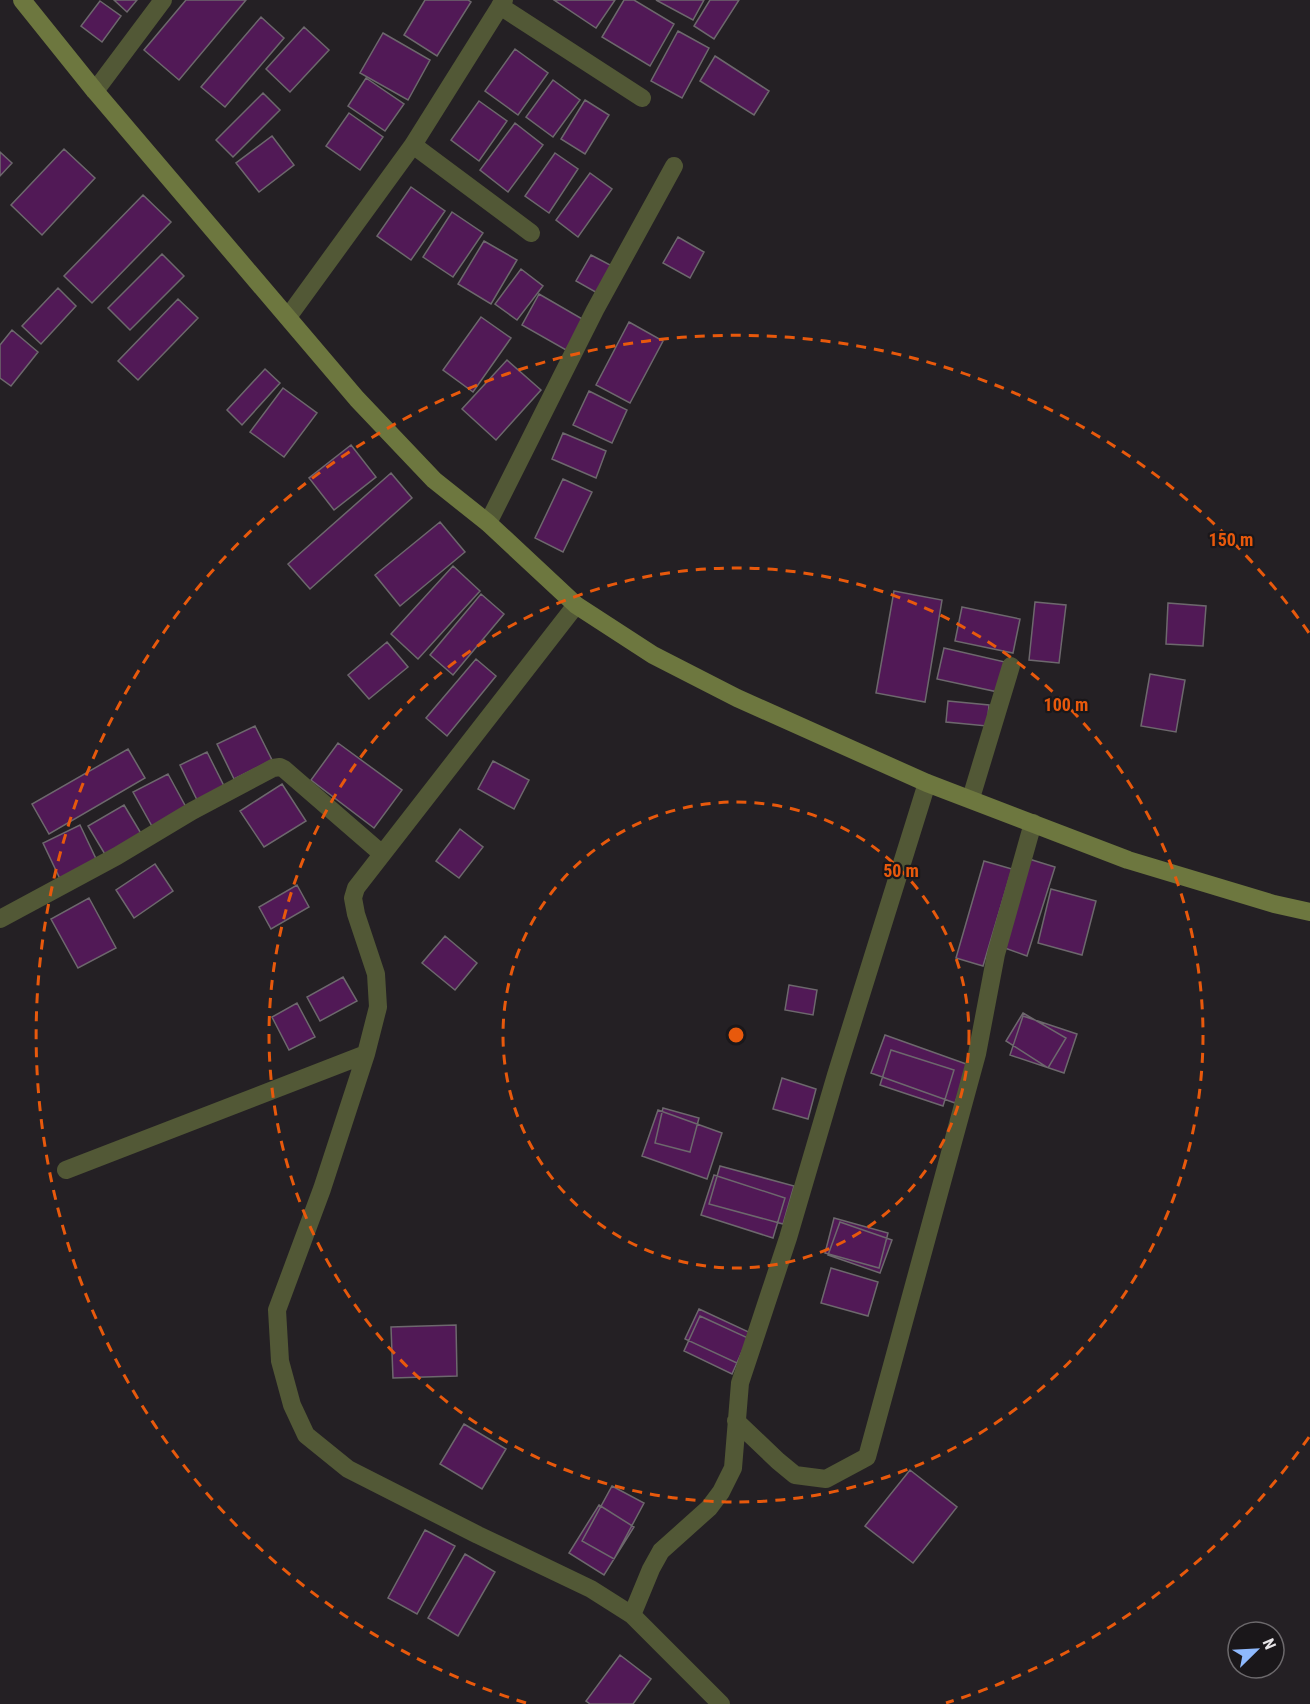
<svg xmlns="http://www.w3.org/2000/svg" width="1310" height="1704" font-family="'Roboto Condensed',sans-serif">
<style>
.building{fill:#511956;stroke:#6d686d;stroke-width:1.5}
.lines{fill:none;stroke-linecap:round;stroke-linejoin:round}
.street{stroke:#525836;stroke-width:18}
.secondary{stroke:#6d773f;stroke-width:18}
.ring{fill:none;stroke:#e8590c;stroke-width:3;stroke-dasharray:10 8}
.centre{fill:#e8590c;stroke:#1a171a;stroke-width:3}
.ring-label{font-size:18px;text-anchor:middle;font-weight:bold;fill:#e8590c;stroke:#1a171a;stroke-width:4.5;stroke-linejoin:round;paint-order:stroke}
</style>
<rect width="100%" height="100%" fill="#242024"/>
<path class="building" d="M114,0h23l-10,12z
M186,0h60l-67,80 -35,-30z
M425,0h43l3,2 -34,54 -33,-21z
M554,0h61l-19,28z
M624,0h10l40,24 -24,42 -48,-29z
M656,0h48l-11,20z
M710,0h29l-25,39 -20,-13z
M100,1l21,15 -19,26 -21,-16z
M261,17l23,21 -59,69 -24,-20z
M304,27l25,23 -39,42 -24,-23z
M678,31l31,17 -27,50 -31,-17z
M383,33l47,27 -22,40 -48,-27z
M515,49l33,24 -30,42 -33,-24z
M715,56l54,35 -15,24 -54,-34z
M366,78l38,26 -19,27 -37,-25z
M553,80l27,20 -27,37 -27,-20z
M263,93l17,17 -47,47 -17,-17z
M585,100l24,15 -24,39 -24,-15z
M479,101l28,20 -28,40 -28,-21z
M349,113l34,24 -23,33 -34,-24z
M515,123l28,22 -35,47 -28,-22z
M272,136l22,29 -35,27 -23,-29z
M64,149l31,29 -53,57 -31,-30z
M0,152l12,11 -12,13z
M555,153l23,16 -29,44 -24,-17z
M590,173l22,16 -34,48 -22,-17z
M411,187l34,24 -34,49 -34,-24z
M143,195l28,27 -79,81 -28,-27z
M452,212l31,21 -30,44 -30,-20z
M678,237l26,15 -14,26 -27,-15z
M484,241l33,19 -26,44 -33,-20z
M162,254l22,22 -54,54 -22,-22z
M591,255l23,12 -15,27 -23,-13z
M521,269l22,17 -26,34 -22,-16z
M58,288l18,18 -35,38 -19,-18z
M539,294l45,26 -18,30 -44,-25z
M178,299l20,19 -60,62 -20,-19z
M481,317l30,21 -38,54 -30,-22z
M629,322l34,19 -33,62 -34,-18z
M12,330l26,22 -27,34 -11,-8v-33z
M507,360l34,30 -45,50 -34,-31z
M265,369l15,14 -38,42 -15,-15z
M283,388l34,25 -33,44 -34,-25z
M589,391l38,19 -15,33 -39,-18z
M563,433l43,18 -10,27 -44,-19z
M351,445l25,32 -42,33 -25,-32z
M391,473l21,25 -102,91 -22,-25z
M563,479l29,13 -29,60 -28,-14z
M440,522l25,30 -65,54 -25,-31z
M453,566l27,25 -62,68 -27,-25z
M894,591l48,9 -17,102 -49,-9z
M481,594l23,20 -51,61 -23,-20z
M1035,602l31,3 -7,58 -30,-3z
M1168,603l38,3 -3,40 -37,-2z
M962,607l58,12 -7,34 -58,-12z
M387,642l21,25 -39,32 -21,-24z
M944,648l61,14 -7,30 -61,-13z
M476,659l20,17 -49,60 -21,-18z
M1150,674l35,6 -9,52 -35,-6z
M948,701l41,4 -2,21 -41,-4z
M255,726l17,34 -38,19 -17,-35z
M338,743l64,47 -28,38 -63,-48z
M128,749l17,29 -96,56 -17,-30z
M207,752l18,36 -27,14 -18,-37z
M493,761l36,19 -15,29 -36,-20z
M168,774l19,35 -34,19 -20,-36z
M282,784l24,37 -42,26 -24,-36z
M124,805l18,30 -36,21 -18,-30z
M80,825l18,38 -37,18 -18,-38z
M460,829l23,18 -24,31 -23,-17z
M1029,859l26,8 -28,89 -25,-9z
M984,861l28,8 -29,97 -27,-8z
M155,864l18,27 -39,27 -18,-28z
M297,885l12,22 -38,22 -12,-22z
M1051,889l45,12 -14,54 -44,-12z
M89,898l27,50 -38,20 -27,-49z
M445,936l32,27 -22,27 -33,-27z
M343,977l14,24 -37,20 -13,-24z
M789,985l28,5 -4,25 -28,-5z
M297,1003l18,34 -26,13 -17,-33z
M1023,1013l43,25 -18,30 -42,-27z
M1023,1016l54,18 -13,39 -54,-18z
M885,1035l84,30 -14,38 -84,-30z
M891,1050l63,20 -11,36 -63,-21z
M782,1078l34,11 -8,30 -35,-10z
M663,1108l36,10 -9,34 -35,-9z
M658,1110l64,23 -15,46 -65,-23z
M720,1166l74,20 -11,38 -74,-20z
M714,1175l71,23 -12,40 -72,-23z
M834,1218l54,15 -9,35 -54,-15z
M840,1222l52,18 -12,33 -52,-18z
M831,1268l47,14 -10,34 -47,-13z
M699,1309l54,25 -14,30 -54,-25z
M700,1316l48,22 -16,36 -48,-23z
M456,1325l1,51 -64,2 -2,-51z
M464,1424l42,25 -24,40 -42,-25z
M910,1470l47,37 -44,56 -48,-37z
M612,1486l32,17 -30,56 -32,-18z
M599,1505l35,22 -30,48 -35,-22z
M425,1530l30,16 -38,68 -29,-16z
M465,1554l30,18 -37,64 -30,-18z
M620,1655l31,24 -18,25h-43l-4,-3z"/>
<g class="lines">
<path class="street" d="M500,6l142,92
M95,91l68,-91
M413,145l118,88
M288,317l125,-172 91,-145
M488,523l107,-213 79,-144
M576,605l-220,283 -3,10 3,16 20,60 2,33 -12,47 -44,135 -45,121 3,51 12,44 14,30 42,34 130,66 113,54 41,26 89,89
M971,798l40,-132
M0,919l117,-63 75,-45 81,-43 7,-1 4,2 97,84
M66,1170l300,-116
M736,1421l42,40 17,14 31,4 41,-22 110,-403 19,-100 37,-131
M632,1615l19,-46 10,-18 48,-43 12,-16 12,-24 7,-85 48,-145 48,-163 91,-292"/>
<path class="secondary" d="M22,0l73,91 262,308 77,81 54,43 88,82 77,50 84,43 190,85 201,77 146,44 36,8"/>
</g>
<g class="ring">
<circle cx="736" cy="1035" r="233"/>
<circle cx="736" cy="1035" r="467"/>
<path d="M1309 1437A700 700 0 0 1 946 1703M526 1703A700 700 0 1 1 1309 633"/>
</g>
<circle cx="736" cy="1035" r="9" class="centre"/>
<g class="ring-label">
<text x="1231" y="546">150 m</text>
<text x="1066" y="711">100 m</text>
<text x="901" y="877">50 m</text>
</g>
<g transform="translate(1256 1650) rotate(66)"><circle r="28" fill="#1a171a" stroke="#6c696c" stroke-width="1.5"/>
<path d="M0-4.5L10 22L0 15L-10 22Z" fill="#8eb9fd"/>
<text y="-9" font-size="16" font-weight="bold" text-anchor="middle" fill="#e8e5e8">N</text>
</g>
</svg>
